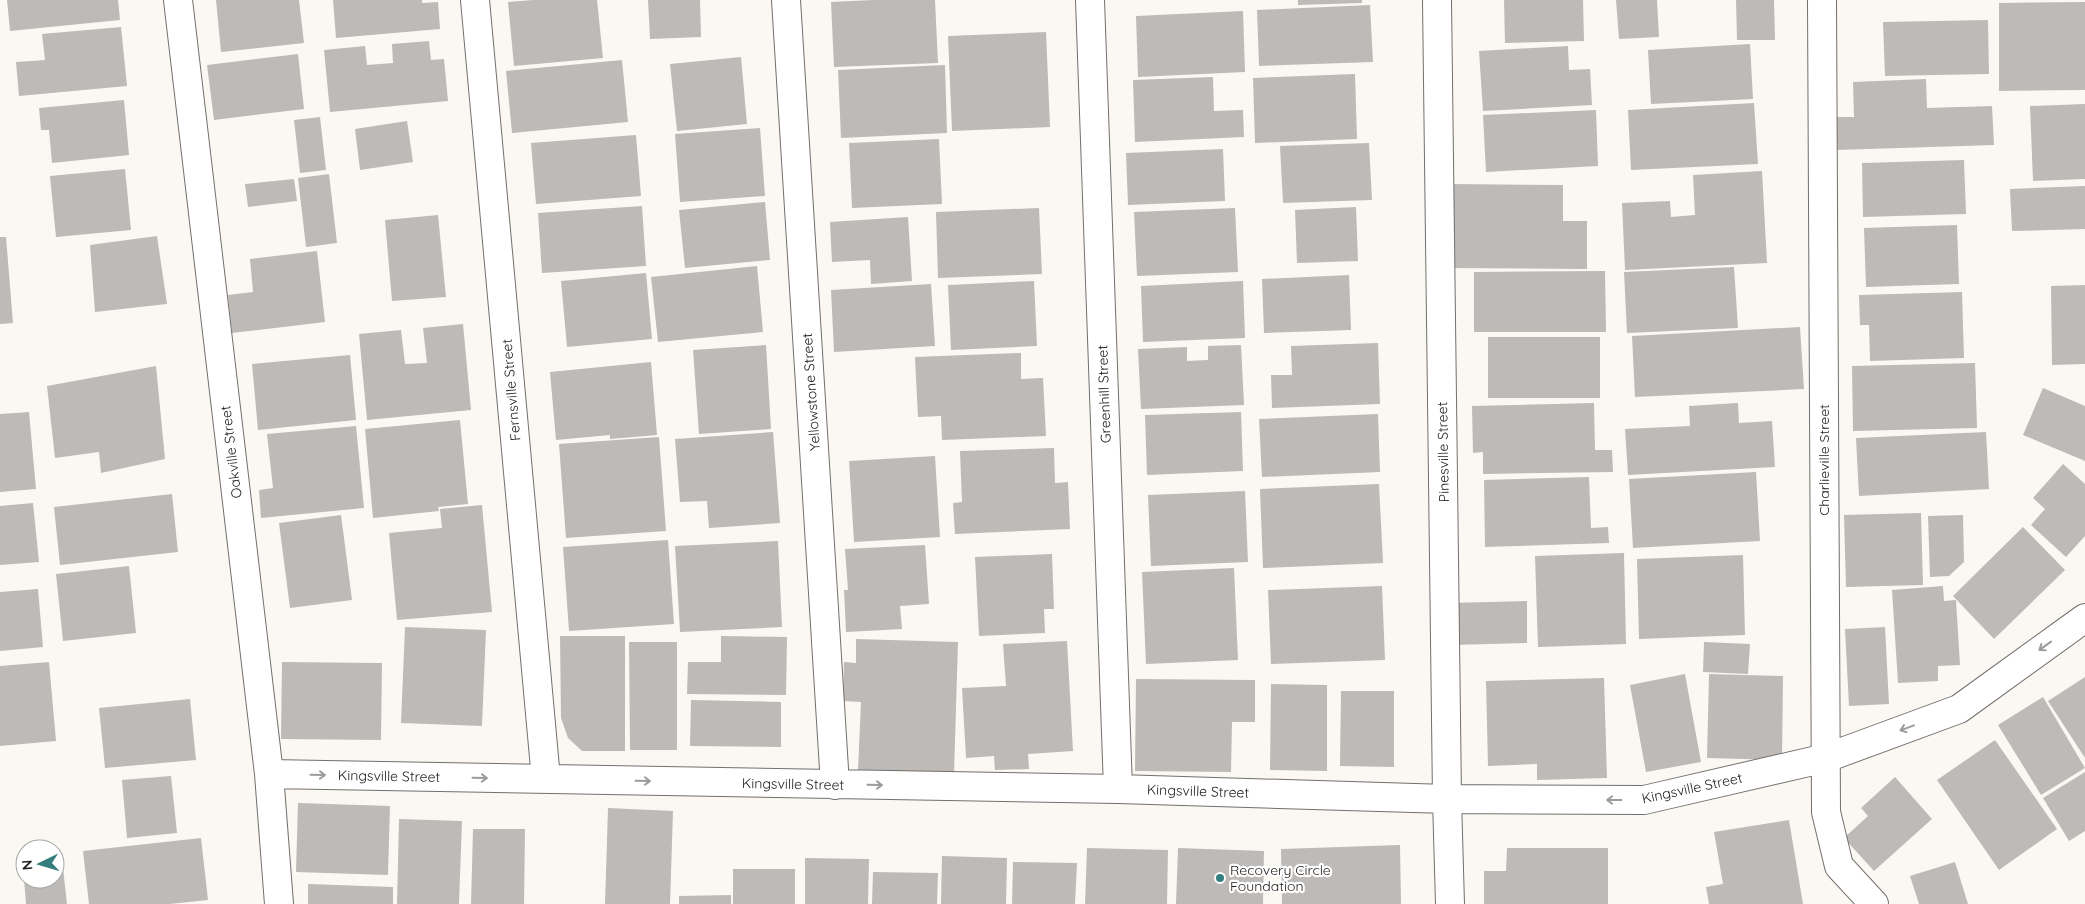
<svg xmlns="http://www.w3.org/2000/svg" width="2085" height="904" font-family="Quicksand,sans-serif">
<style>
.building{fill:#bdbab7}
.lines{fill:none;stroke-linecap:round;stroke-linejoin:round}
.minor-casing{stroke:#726f6c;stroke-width:30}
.minor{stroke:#fff;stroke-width:28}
.oneway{stroke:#9c9b9b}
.poi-dot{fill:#357e7e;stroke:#fff;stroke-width:2}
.labels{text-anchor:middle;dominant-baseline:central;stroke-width:4.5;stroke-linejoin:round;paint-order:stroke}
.street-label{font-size:14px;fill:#232120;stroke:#fff}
.poi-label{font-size:14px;fill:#232120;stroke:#fff;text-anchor:start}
</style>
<rect width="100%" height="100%" fill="#fbf8f4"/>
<path class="building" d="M7,0h111l2,20 -110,11z
M216,0h83l5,43 -83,9z
M333,0h89v3l16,-1 2,27 -104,9z
M533,0h64l6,58 -89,8 -6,-64z
M648,0h52l1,37 -51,2z
M873,0h62l3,63 -104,4 -3,-65z
M1298,0h64v3l-64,2z
M1504,0h79l1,41 -79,2z
M1616,0h41l2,37 -40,2z
M1736,0h38l1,40h-38z
M2085,2v88l-86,1v-88z
M1370,5l3,57 -114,4 -2,-56z
M1243,11l2,61 -107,5 -2,-61z
M1988,20l1,54 -104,2 -2,-54z
M121,27l6,59 -108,10 -3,-34 29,-2 -3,-26z
M1046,32l4,95 -98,4 -4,-95z
M429,41l2,19 13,-1 4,42 -118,11 -6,-62 41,-4 2,19 26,-2 -1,-19z
M1750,44l3,55 -102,5 -3,-54z
M1568,46l1,24 21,-1 2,36 -109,6 -4,-60z
M298,54l6,55 -90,11 -7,-55z
M741,57l6,67 -70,7 -7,-67z
M622,60l6,62 -116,11 -6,-62z
M945,65l2,68 -106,5 -3,-68z
M1355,74l2,65 -102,4 -2,-65z
M1213,77l1,34 29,-1 1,27 -109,5 -2,-62z
M1926,79l1,29 65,-2 2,39 -158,5 -1,-33h19l-1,-35z
M124,100l5,55 -77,8 -3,-33h-8l-2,-22z
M1754,103l4,61 -127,6 -3,-60z
M2085,104v75l-52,2 -3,-75z
M1596,110l2,56 -112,6 -3,-57z
M320,117l6,53 -26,3 -6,-53z
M407,121l6,41 -53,8 -5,-41z
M760,128l5,68 -85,6 -5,-68z
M636,135l5,61 -105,8 -5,-61z
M939,139l3,65 -90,4 -3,-65z
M1369,143l3,57 -89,3 -3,-57z
M1223,149l2,52 -97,4 -2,-52z
M1964,160l2,54 -103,3 -1,-54z
M125,169l6,61 -75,7 -6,-61z
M1762,171l5,92 -142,7 -3,-67 48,-2 1,16 24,-2 -2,-40z
M329,174l8,69 -31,4 -8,-69z
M294,179l3,22 -49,6 -3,-23z
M1447,184l116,1v36h24v48l-139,-1z
M2085,186v43l-73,2 -2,-42z
M765,202l5,58 -85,8 -6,-58z
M642,206l4,60 -104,7 -4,-60z
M1356,207l2,54 -61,2 -2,-53z
M1039,208l3,66 -104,4 -2,-66z
M1235,208l3,64 -101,4 -3,-64z
M438,215l8,82 -54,4 -7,-81z
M908,217l4,64 -41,3 -1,-24 -38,2 -2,-40z
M1957,225l2,59 -93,3 -2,-59z
M157,236l10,68 -72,8 -5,-67z
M0,237h6l7,86 -13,1z
M317,251l8,71 -93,11 -4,-38 25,-3 -3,-33z
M757,266l6,66 -105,10 -7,-65z
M1734,267l4,61 -111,5 -3,-61z
M1605,271l1,61h-132v-60z
M646,273l6,66 -85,8 -6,-66z
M1349,275l2,55 -87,3 -2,-54z
M1034,281l3,65 -86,4 -3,-65z
M1243,281l2,57 -102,4 -2,-56z
M931,284l4,62 -101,6 -3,-62z
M2085,285v79l-33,1 -1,-79z
M1962,292l2,66 -94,3 -1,-36h-9l-1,-30z
M463,324l8,86 -104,10 -8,-86 42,-4 4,34 22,-1 -4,-35z
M1800,327l4,62 -169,8 -3,-61z
M1488,337h112v61h-112z
M1378,343l2,61 -108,4 -1,-33h21l-1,-29z
M766,345l5,84 -72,5 -6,-84z
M1241,345l3,60 -103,4 -3,-60 49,-2v14l21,-1v-14z
M1021,353v26l22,-1 3,58 -104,4 -1,-24 -23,1 -3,-60z
M350,355l6,65 -98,10 -6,-66z
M651,362l6,73 -47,4v-4l-54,5 -6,-68z
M1975,363l2,65 -124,3 -1,-65z
M156,366l9,93 -64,14 -2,-21 -44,6 -8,-72z
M2043,388l42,18v55l-62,-26z
M1594,403l1,47h17l1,22 -130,2v-22l-10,1 -1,-47z
M1738,403l1,20 33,-2 3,46 -147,8 -3,-46 65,-3 -1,-20z
M29,412l7,77 -36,3v-78z
M1241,412l2,59 -96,4 -2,-60z
M1378,414l2,58 -118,5 -3,-58z
M460,420l8,84 -30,3 1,4 -66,7 -8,-89z
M356,426l8,82 -103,10 -2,-28 14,-2 -6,-54z
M773,432l7,91 -71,5 -2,-27 -27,1 -5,-63z
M1986,432l3,57 -130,7 -3,-58z
M659,437l7,94 -100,7 -7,-94z
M1054,448l1,35 13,-1 2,47 -115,5 -2,-31 9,-1 -2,-51z
M935,456l5,81 -86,5 -5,-81z
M2063,464l22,20v52l-19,21 -35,-32 14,-16 -12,-11z
M1756,472l4,69 -127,7 -4,-69z
M1589,477l2,51 17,-1 1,16 -124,4 -1,-67z
M1379,484l4,79 -120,5 -3,-79z
M1245,491l3,71 -97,4 -3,-71z
M172,494l6,58 -118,13 -6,-58z
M33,503l6,59 -39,3v-59z
M482,505l10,107 -95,8 -8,-87 53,-5 -2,-19z
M1921,513l2,72 -77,2 -2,-72z
M341,515l11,85 -62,8 -11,-85z
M1963,515l1,47 -15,14 -19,1 -2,-61z
M2023,527l42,43 -71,69 -41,-43z
M668,540l6,84 -105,7 -6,-84z
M778,541l4,86 -102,5 -5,-86z
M925,545l4,59 -29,2 2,23 -56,3 -2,-42h4l-3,-41z
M1624,553l2,91 -88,3 -3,-91z
M1052,554l2,55h-10l1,24 -66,3 -4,-79z
M1743,555l2,80 -106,4 -2,-80z
M129,566l7,67 -73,8 -7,-67z
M1234,568l4,92 -92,4 -4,-92z
M1382,586l3,74 -114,4 -3,-74z
M1943,586l1,15 12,-1 4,65 -22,1v15l-40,2 -6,-93z
M38,589l5,58 -43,4v-59z
M1527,601v42l-75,2 -1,-42z
M405,627l81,3 -4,96 -81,-3z
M1885,627l4,77 -40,2 -4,-77z
M560,636h65v115h-43l-14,-13 -7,-20z
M721,636l66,1 -1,58 -99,-1 1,-32h33z
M856,639l102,3 -4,132 -96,-3 3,-69 -18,-1 1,-39 12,1z
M1067,641l6,110 -45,3 1,15 -34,1 -1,-14 -28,2 -4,-70 44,-2 -3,-42z
M629,642h48v108h-47z
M1704,642l46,2 -2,30 -45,-2z
M49,662l7,79 -56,5v-80z
M282,662l100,1 -1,77 -100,-1z
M1685,674l16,88 -55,10 -16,-87z
M1709,674l74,2 -1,84 -75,-2z
M2085,677v81l-37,-57z
M1604,678l3,100 -70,2v-16l-49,2 -2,-85z
M1136,679l119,1v42h-23l-1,50 -96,-1z
M1271,684l56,1v86l-57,-1z
M1341,691h53v76l-54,-1z
M2043,697l42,71 -44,27 -43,-70z
M190,699l6,61 -91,8 -6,-60z
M691,700l90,2v45l-91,-1z
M1995,740l62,89 -58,41 -62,-90z
M2085,772v59l-16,10 -26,-43z
M171,776l6,57 -50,5 -5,-58z
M1895,777l37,42 -58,52 -30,-33 24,-22 -7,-8z
M298,803l92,3 -2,69 -92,-3z
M608,808l65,3 -3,93h-65z
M399,819l63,2 -3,83h-62z
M1789,820l14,84h-94l-3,-17 17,-3 -9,-52z
M473,829h52l-1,75h-53z
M201,838l7,62 -38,4h-81l-6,-53z
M1400,845l1,59h-119l-1,-55z
M1087,848l81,2 -1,54h-82z
M1178,848l86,3 -1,53h-87z
M1507,848h101v56h-124v-33h22z
M942,856l65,2 -1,46h-65z
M805,858l64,1 -1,45h-63z
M1013,862l64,1 -2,41h-63z
M1955,862l13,42h-49l-9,-28z
M63,868l4,36h-41l-2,-25h31v-10z
M733,869h62v35h-62z
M873,872l65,1 -1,31h-65z
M308,884l85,3v17h-85z
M731,895v9h-52v-8z"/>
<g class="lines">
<defs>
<path id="minor" d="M178,0l91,774 10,130
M475,0l71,779
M786,0l49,785
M1090,0l28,789
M1437,0l10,799 3,105
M1822,0l4,812 13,54 35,38
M269,774l849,15 329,10 197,1 182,-42 133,-49 126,-91"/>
</defs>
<use href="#minor" class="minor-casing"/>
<use href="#minor" class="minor"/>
</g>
<defs><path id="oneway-shaft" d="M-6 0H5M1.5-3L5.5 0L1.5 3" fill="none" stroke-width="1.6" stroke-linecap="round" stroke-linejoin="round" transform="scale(1.25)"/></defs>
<g class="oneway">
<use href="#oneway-shaft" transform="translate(2045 646) rotate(144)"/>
<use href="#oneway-shaft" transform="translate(1907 728) rotate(160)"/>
<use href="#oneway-shaft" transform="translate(318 775) rotate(1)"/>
<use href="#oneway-shaft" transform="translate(480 778) rotate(1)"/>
<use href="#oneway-shaft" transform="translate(643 781) rotate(1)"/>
<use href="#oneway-shaft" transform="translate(875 785) rotate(1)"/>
<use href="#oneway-shaft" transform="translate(1614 800) rotate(-180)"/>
</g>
<circle class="poi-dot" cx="1220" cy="878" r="5"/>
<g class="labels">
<g class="street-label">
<text transform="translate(511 390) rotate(-95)">Fernsville Street</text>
<text transform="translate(811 392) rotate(-94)">Yellowstone Street</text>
<text transform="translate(1104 394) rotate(-92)">Greenhill Street</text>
<text transform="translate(231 452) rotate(-97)">Oakville Street</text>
<text transform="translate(1443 452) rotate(-91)">Pinesville Street</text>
<text transform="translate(1824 460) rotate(-90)">Charlieville Street</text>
<text transform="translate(389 776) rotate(1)">Kingsville Street</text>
<text transform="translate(793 784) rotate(1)">Kingsville Street</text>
<text transform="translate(1692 788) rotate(-12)">Kingsville Street</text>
<text transform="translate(1198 791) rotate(2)">Kingsville Street</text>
</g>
<g class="poi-label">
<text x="1230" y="870">Recovery Circle<tspan x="1230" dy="16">Foundation</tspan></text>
</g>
</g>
<g transform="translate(40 864) rotate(265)"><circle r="24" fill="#ffffff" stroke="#a7a6a6"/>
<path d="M0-4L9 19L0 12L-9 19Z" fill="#357e7e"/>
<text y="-8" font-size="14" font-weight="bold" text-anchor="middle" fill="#232120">N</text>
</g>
</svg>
